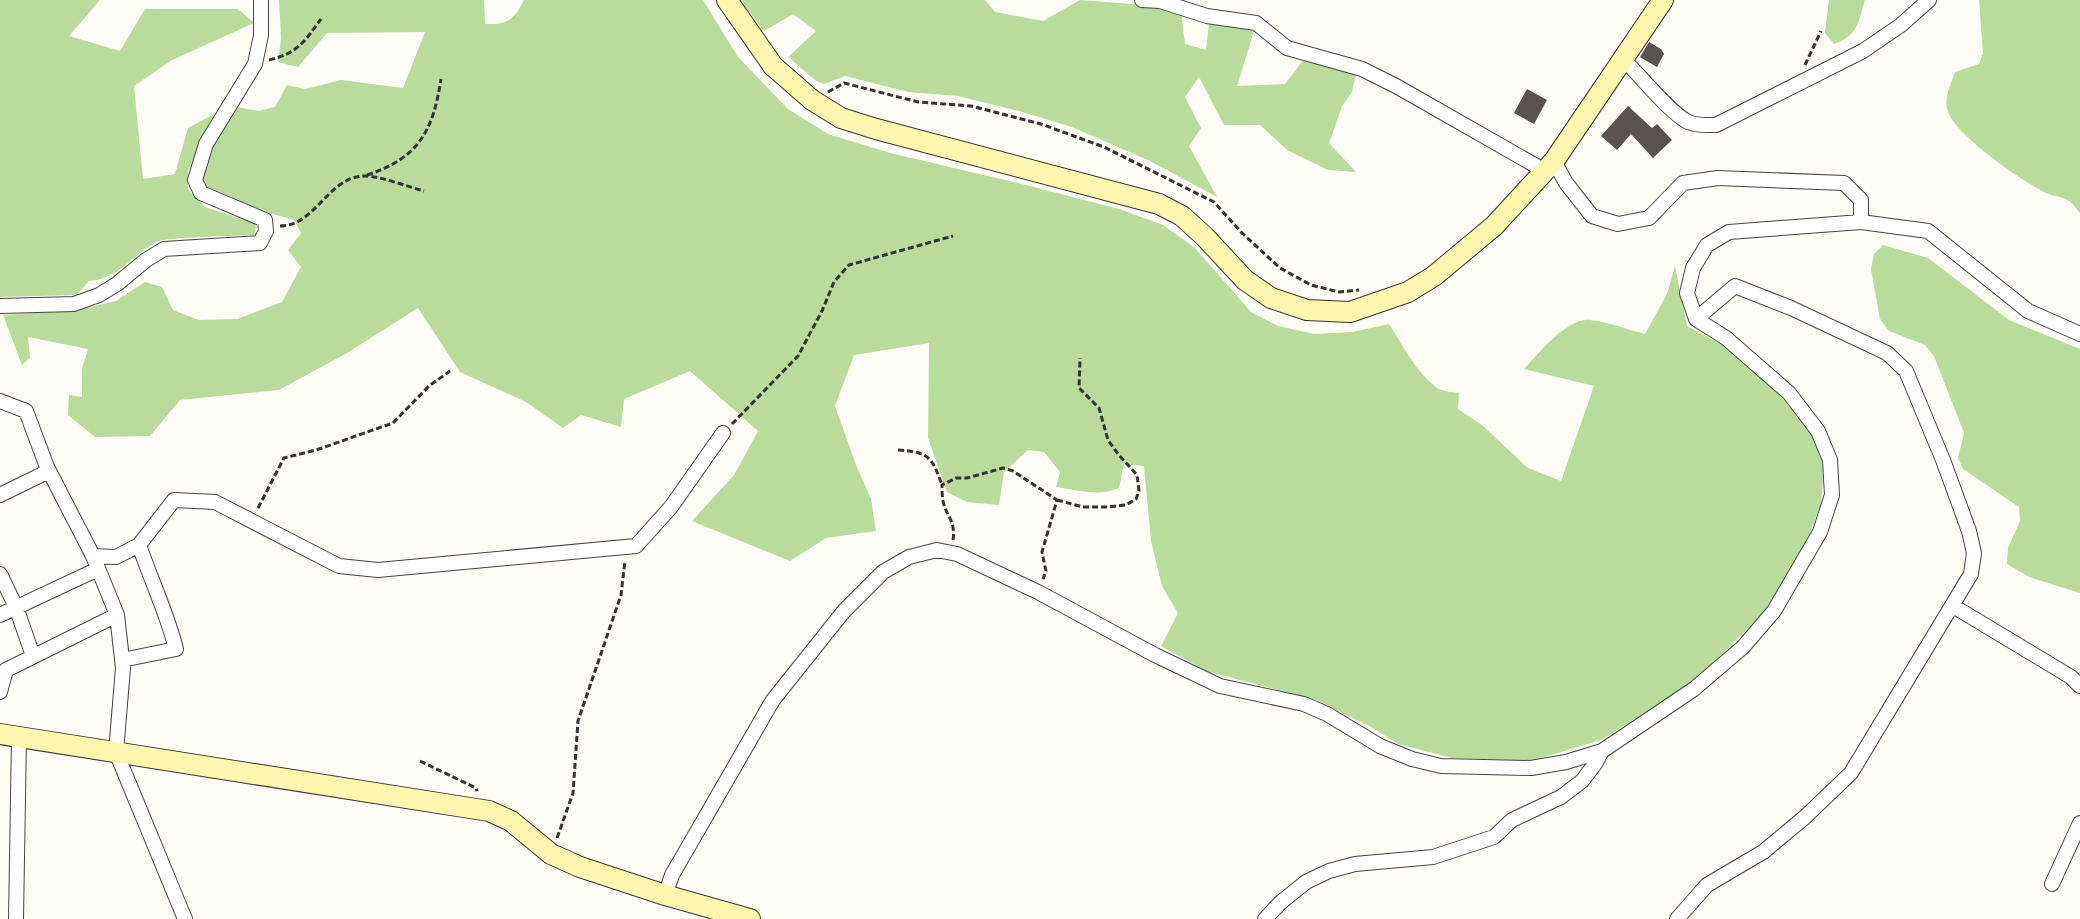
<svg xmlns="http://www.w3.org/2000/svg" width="2080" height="919" font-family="Merriweather,serif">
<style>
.forest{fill:#b9dc9c}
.building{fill:#5a524d}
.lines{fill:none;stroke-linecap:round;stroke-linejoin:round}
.street-casing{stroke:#444;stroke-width:16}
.secondary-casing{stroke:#333;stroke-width:22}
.path{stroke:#333;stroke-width:3;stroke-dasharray:6 3;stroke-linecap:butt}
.street{stroke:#fff;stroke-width:14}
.secondary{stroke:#fff6b0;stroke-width:20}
</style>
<rect width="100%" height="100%" fill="#fffdf5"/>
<path class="forest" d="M0,0h100l-31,36 51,15 25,-42h93l16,14 -82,37 -38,26 9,93 32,-5 13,-46 26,-14 -26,57v18l17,18 52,17 -3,11c-16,1 -89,2 -98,7 -24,13 -37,37 -67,39l-12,14 -77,2z
M279,0h205l1,24c22,1 29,-4 39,-24h179l35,57 50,52 40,25 62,19 136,32 93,24 44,16 31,22 57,65 27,14 36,8 38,-2 37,-8c13,20 27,48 47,63 7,5 15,5 23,6l-1,16 24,16 46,43 33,13 33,-95 -70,-17c14,-15 44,-52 66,-49 19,2 38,10 55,14l22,-40 8,-28 12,60 41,22 49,44 28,32 17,27 1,30 -2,23 -12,31 -39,71 -75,75 -94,59 -70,21 -79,-3 -54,-14 -27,-17 -55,-27 -110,-29 -45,-25 17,-33 -16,-27 -11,-45 -7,-75 -20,-2 -5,24c-20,9 -41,2 -63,-1l4,-15 -16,-20 -16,-2 -24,22 -5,33 -32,-3 -20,-10 -19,-54 1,-95 -75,12 -19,51 21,59 15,34 5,32 -50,7 -36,23 -98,-40 42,-46 24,-44 -68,-60 -66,28 -3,28 -40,-12 -18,13 -37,-26 -66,-30 -42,-64 -71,45 -68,37 -99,10 -30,36 -55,1 -27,-22 1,-20 13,2v-28l6,-20 -60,-12 2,21 -8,7 -19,-50 79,-6 34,-8 29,-19 17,5 11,23 26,10 38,-1 45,-17 19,-35 -13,-17 13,-17 -7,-13 -49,-14 -40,-17 -5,-14 13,-29 24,-39 22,4 16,-4 12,-22 18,4 36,-9 62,8 22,-56 -98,1 -29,34 -20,-5 3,-24z
M740,0h245l10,12 48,9 37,-21 78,6 23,6 4,32 21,6 3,-27 45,8 -17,55 48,-2 20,-26 51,16 -4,18 -10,14 -13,37 27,29 -28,-2 -41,-20 -27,-25h-36l-25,-48 -14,20 16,31 -12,18 28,51 -67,-36 -78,-34 -53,-16 -61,-15 -50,-4 -63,-16 -21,8 -9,-4 -27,-23 28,-26 -23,-17 -29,17z
M1829,0h36c-7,22 -7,36 -31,44l-9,-11z
M1979,0h101v213c-15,-21 -18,-12 -38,-22 -24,-13 -85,-55 -94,-79 -5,-12 3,-28 7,-40l24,-8 4,-11z
M1883,245l45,13 81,62 71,29v244l-51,-16 -22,-13 1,-16 12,-27 -1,-14 -56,-38 -5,-11 6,-25 -30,-77 -9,-11 -36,-14 -9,-12 -9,-50 3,-15z"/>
<path class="building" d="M1649,42l12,7 3,5 -7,13 -17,-10z
M1527,89l20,11 -13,24 -20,-11z
M1628,106l24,22 5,-4 15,16 -19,18 -22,-24 -14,16 -16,-14z"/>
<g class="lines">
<defs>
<path id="street" d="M1142,0l18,1 47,15 49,7 31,25 75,21 34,17 149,85
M1623,59c17,16 46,53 65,63 9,4 18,3 28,3l147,-74 38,-26 28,-25
M1554,161l12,22 26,33 26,8 31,-6 34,-35 35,-5 126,5 17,17v22
M0,306l74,-2 25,-9 18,-11 29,-24 18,-11 96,-6 6,-12 -1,-11 -64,-27 -6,-13 11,-36 49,-80 6,-29v-35
M0,401l26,10 21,56 46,89 24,59 6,53 -7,84 69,167
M0,495l49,-24
M93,556l23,1 23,-12 35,-45 41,2 124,64 39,4 258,-24 35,-39 52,-74
M0,574l16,33 17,49
M1953,606l118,71 9,9
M0,615l98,-46
M122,660l54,-11c-9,-36 -25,-69 -37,-104
M0,692l6,-22 111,-55
M2052,884l28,-61
M665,895l7,-20 101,-175 71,-89 39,-39 26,-15 28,-7 20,4 81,38 117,63 65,31 84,18 23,10 53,32 32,13 29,7 90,2 35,-6 36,-11 92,-62 49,-42 31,-36 46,-79 12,-37 -2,-35 -12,-29 -29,-38 -63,-55 -30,-19 -9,-26 6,-25 14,-23 22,-13 132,-10 67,9 100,80 52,23
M16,919l3,-182
M1265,919l15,-16 26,-21 23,-11 26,-7 78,-7 61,-20 18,-17 49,-23 21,-16 13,-17 7,-13
M1677,919l30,-34 56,-33 42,-35 46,-44 120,-199 3,-21 -5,-22 -26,-71 -37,-89 -19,-18 -96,-45 -56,-22 -39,33"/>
<path id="secondary" d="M727,0l46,66 39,34 29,18 35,11 283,75 23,12 23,21 40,43 26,18 36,12 43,2 58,-20 26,-16 60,-50 60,-65 109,-161
M0,734l489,77 22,10 40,33 29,13 85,28 85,24"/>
</defs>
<use href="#street" class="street-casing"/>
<use href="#secondary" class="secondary-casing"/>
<path class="path" d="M269,60c29,-7 35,-18 52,-41
M1805,65l16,-34
M828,92l16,-9 74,19 53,4 70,18 63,23 110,55 28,31 38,35 31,17 28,7 20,-2
M367,175c52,-17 66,-44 74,-96
M280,226c36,0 48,-50 85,-50 15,0 44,11 59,15
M732,424l66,-68 24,-45 12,-29 15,-17 104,-29
M898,450c31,2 34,7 44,35
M1057,500l26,7h25l18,-2 10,-6 3,-8 -2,-16 -19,-21 -10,-14 -9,-32 -20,-20 1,-30
M258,508l26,-50 32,-8 77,-27 36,-37 21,-15
M953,540c3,-19 -7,-24 -10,-39 -1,-5 -1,-11 -1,-16l14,-7h11l36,-10 10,3 44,29 -15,52 4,19 -3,8
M420,761l56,27 1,3
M557,838l16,-45 5,-72 43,-126 4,-34"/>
<use href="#street" class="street"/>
<use href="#secondary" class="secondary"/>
</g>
</svg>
